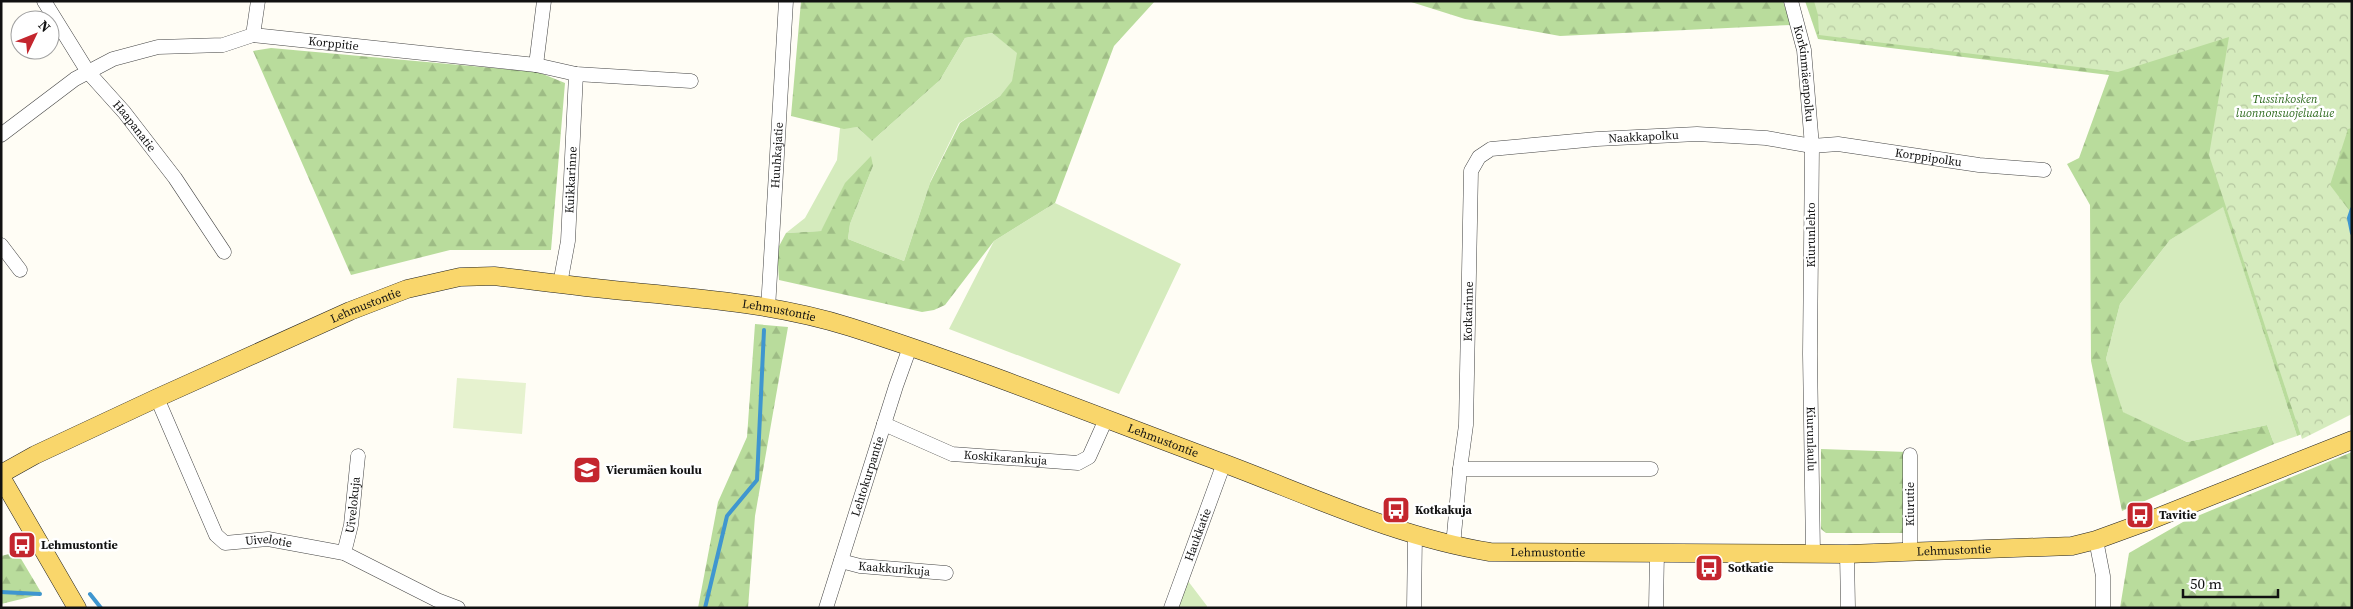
<svg xmlns="http://www.w3.org/2000/svg" width="2353" height="609" font-family="'Source Serif 4',serif">
<style>
.grass{fill:#d5ebbd}
.forest{fill:url(#forest-firs)}
.park{fill:url(#park-crowns)}
.pitch{fill:#e6f2cf}
.lines{fill:none;stroke-linecap:round;stroke-linejoin:round}
.stream{stroke:#3f96cf;stroke-width:4}
.minor-casing{stroke:#444;stroke-width:15}
.major-casing{stroke:#222;stroke-width:19}
.minor{stroke:#fff;stroke-width:14}
.major{stroke:#f9d66b;stroke-width:18}
.labels{text-anchor:middle;dominant-baseline:central;stroke-width:5;stroke-linejoin:round;paint-order:stroke}
.street-label{font-size:12px;fill:#111;stroke:#fff}
.park-label{font-size:12px;font-style:italic;fill:#2f6b1f;stroke:#fff}
.poi-label{font-size:12px;font-weight:bold;fill:#111;stroke:#fff;text-anchor:start}
</style>
<defs>
<pattern id="forest-firs" width="22" height="20" patternUnits="userSpaceOnUse" patternTransform="scale(1.25)"><rect width="22" height="20" fill="#b9dc9c"/><path d="M5 1l3.5 6h-7zM16 11l3.5 6h-7z" fill="#9ebc85"/></pattern>
<pattern id="park-crowns" width="20" height="18" patternUnits="userSpaceOnUse" patternTransform="scale(1.25)"><rect width="20" height="18" fill="#d5ebbd"/><path d="M2 6a3 3 0 1 1 6 0M12 15a3 3 0 1 1 6 0" fill="none" stroke="#b6c8a1"/></pattern>
</defs>
<rect width="100%" height="100%" fill="#fffdf5"/>
<path class="grass" d="M992,33l26,20 -5,28 -13,15 -41,27 -28,57 -27,81 -56,-22 2,-15 23,-58 -52,65 -35,2 19,-15 32,-58 3,-32 17,-1 15,14 68,-61 25,-42z
M1055,203l126,61 -62,130 -170,-65 45,-88z
M2223,206l74,230 -23,8 -7,-19 -80,17 -65,-30 -16,-53 14,-55 50,-64z
M1188,581l19,25v2h-29z"/>
<path class="forest" d="M801,1h354l-41,45 -59,157 -61,38 -49,64 -11,5 -12,2 -143,-32 -2,-30 9,-17 35,-2 24,-48 26,-27 2,10 -23,58 -2,15 56,22 26,-78 30,-60 40,-27 12,-15 5,-28 -25,-20 -27,5 -25,42 -68,61 -15,-14 -13,2 -53,-13z
M1408,1h375l8,24 -231,11 -95,-17z
M1805,1h547v412l-55,23 -74,-229 -53,33 -50,64 -14,55 17,53 64,30 80,-17 7,19 -152,67 -31,-150 -1,-156 -23,-41 12,-6 30,-83 -291,-36z
M271,48l267,24 27,11 -14,167h-101l-99,25 -98,-224z
M755,324l33,3 -33,189 -7,92h-50l20,-106 29,-65z
M1821,449l86,3 -1,81h-80l-5,-4z
M2352,452v156h-232l9,-55 54,-31z
M17,552l25,42 -41,10v-48z"/>
<path class="park" d="M1814,1h538v127l-4,1 -18,56 22,29v200l-50,25 -93,-284 20,-118 -111,35 -299,-37 -1,-20z"/>
<path class="pitch" d="M457,378l69,5 -4,51 -69,-6z"/>
<g class="lines">
<path class="stream" d="M2352,209l-3,9 3,15
M1,592l39,2
M90,594l11,14
M705,608l22,-92 30,-36 7,-150"/>
<defs>
<g id="minor">
<path id="s1" d="M44,1l44,71 36,40 51,66 49,74"/>
<path id="s2" d="M1791,1l13,49 8,96 -2,208 3,199"/>
<path d="M253,35l5,-34"/>
<path d="M536,65l8,-64"/>
<path id="s3" d="M1,135l74,-56 38,-20 45,-12 65,-2 30,-10 283,30 40,9 115,7"/>
<path d="M1,245l19,25"/>
<path id="s4" d="M560,284l8,-43 8,-167"/>
<path id="s5" d="M768,309l18,-308"/>
<path id="s6" d="M157,398l59,137 9,8 43,-4 76,14 93,47 21,8"/>
<path id="s7" d="M884,424l68,30 126,9 11,-6 17,-38"/>
<path d="M1910,455v98"/>
<path id="s8" d="M1460,469l6,-44 5,-254 8,-14 12,-8 106,-10 100,-5 69,4 46,8 26,-2 141,21 65,5"/>
<path d="M2096,540l7,36v32"/>
<path d="M1453,546l7,-77h191"/>
<path id="s9" d="M344,553l7,-28 7,-69"/>
<path d="M1847,554l1,54"/>
<path id="s10" d="M841,561l19,5 86,7"/>
<path id="s11" d="M826,608l70,-222 14,-39"/>
<path id="s12" d="M1171,608l53,-145"/>
<path d="M1414,608l1,-73"/>
<path d="M1656,608l1,-56"/>
</g>
<g id="major">
<path id="s13" d="M1,474l34,-19 122,-57 193,-87 57,-22 53,-12 34,-1c43,5 86,11 130,15 75,7 153,13 226,36 126,40 249,90 373,136 88,33 174,74 267,89l357,2 225,-8 24,-6 55,-20 201,-80"/>
<path d="M1,477l76,131"/>
</g>
</defs>
<use href="#minor" class="minor-casing"/>
<use href="#major" class="major-casing"/>
<use href="#minor" class="minor"/>
<use href="#major" class="major"/>
</g>
<defs>
<symbol id="school-square" viewBox="-11 -11 22 22"><rect x="-9" y="-9" width="18" height="18" rx="4" fill="#c4262e" stroke="#fff"/><path d="M0-5L7-2L0 1L-7-2ZM-4 1L0 2.5L4 1V4Q0 6-4 4Z" fill="#fff"/></symbol>
<symbol id="bus-square" viewBox="-11 -11 22 22"><rect x="-9" y="-9" width="18" height="18" rx="4" fill="#c4262e" stroke="#fff"/><path d="M-5-6H5V4H4V6H2V4H-2V6H-4V4H-5ZM-3.5-4V0h7V-4ZM-3.5 1.2v1.5H-2V1.2ZM2 1.2v1.5H3.5V1.2Z" fill="#fff"/></symbol>
</defs>
<g fill-rule="evenodd">
<use href="#school-square" x="571" y="454" width="32" height="32"/>
<use href="#bus-square" x="1380" y="494" width="32" height="32"/>
<use href="#bus-square" x="2124" y="499" width="32" height="32"/>
<use href="#bus-square" x="6" y="529" width="32" height="32"/>
<use href="#bus-square" x="1693" y="552" width="32" height="32"/>
</g>
<g class="labels">
<g class="street-label">
<text stroke="none"><textPath href="#s3" startOffset="360">Korppitie</textPath></text>
<text stroke="none"><textPath href="#s2" startOffset="74">Korkinmäenpolku</textPath></text>
<text stroke="none"><textPath href="#s1" startOffset="155">Haapanatie</textPath></text>
<text stroke="none"><textPath href="#s8" startOffset="482">Naakkapolku</textPath></text>
<text stroke="none"><textPath href="#s5" startOffset="154">Huuhkajatie</textPath></text>
<text stroke="none"><textPath href="#s8" startOffset="769">Korppipolku</textPath></text>
<text stroke="none"><textPath href="#s4" startOffset="105">Kuikkarinne</textPath></text>
<text transform="translate(1811 235) rotate(-90)">Kiurunlehto</text>
<text stroke="none"><textPath href="#s13" startOffset="402">Lehmustontie</textPath></text>
<text stroke="none"><textPath href="#s13" startOffset="822">Lehmustontie</textPath></text>
<text stroke="none"><textPath href="#s8" startOffset="158">Kotkarinne</textPath></text>
<text stroke="none"><textPath href="#s2" startOffset="440">Kiurunlaulu</textPath></text>
<text stroke="none"><textPath href="#s13" startOffset="1228">Lehmustontie</textPath></text>
<text stroke="none"><textPath href="#s7" startOffset="128">Koskikarankuja</textPath></text>
<text stroke="none"><textPath href="#s11" startOffset="138">Lehtokurpantie</textPath></text>
<text transform="translate(1910 504) rotate(-90)">Kiurutie</text>
<text stroke="none"><textPath href="#s9" startOffset="49">Uivelokuja</textPath></text>
<text stroke="none"><textPath href="#s12" startOffset="78">Haukkatie</textPath></text>
<text stroke="none"><textPath href="#s6" startOffset="205">Uivelotie</textPath></text>
<text stroke="none"><textPath href="#s13" startOffset="2038">Lehmustontie</textPath></text>
<text stroke="none"><textPath href="#s13" startOffset="1632">Lehmustontie</textPath></text>
<text stroke="none"><textPath href="#s10" startOffset="54">Kaakkurikuja</textPath></text>
</g>
<g class="park-label">
<text x="2285" y="99">Tussinkosken<tspan x="2285" dy="14">luonnonsuojelualue</tspan></text>
</g>
<g class="poi-label">
<text x="606" y="470">Vierumäen koulu</text>
<text x="1415" y="510">Kotkakuja</text>
<text x="2159" y="515">Tavitie</text>
<text x="41" y="545">Lehmustontie</text>
<text x="1728" y="568">Sotkatie</text>
</g>
</g>
<rect width="2353" height="609" fill="none" stroke="#111111" stroke-width="5"/>
<g transform="translate(35 35) rotate(47)"><circle r="24" fill="#ffffff" stroke="#a0a0a0"/>
<path d="M0-4L9 19L0 12L-9 19Z" fill="#c4262e"/>
<text y="-8" font-size="14" font-weight="bold" text-anchor="middle" fill="#111111">N</text>
</g>
<path d="M2183 589v8h95v-8" fill="none" stroke="#111111" stroke-width="2.5"/>
<text x="2190" y="589" font-size="15" fill="#111111" stroke="#ffffff" stroke-width="4" paint-order="stroke">50 m</text>
</svg>
